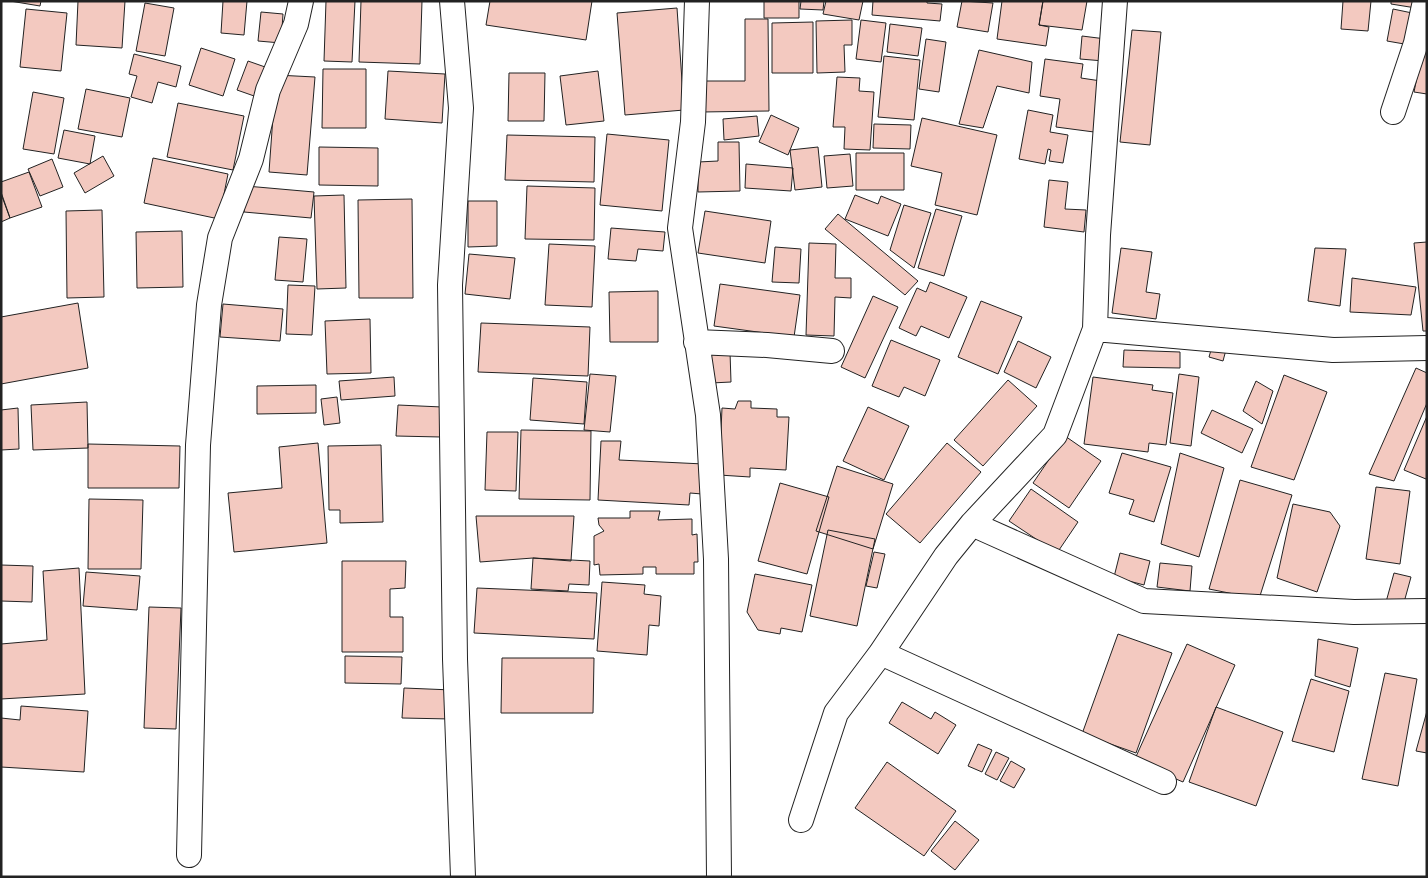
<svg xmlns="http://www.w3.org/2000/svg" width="1428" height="878" font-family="Ubuntu,sans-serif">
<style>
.building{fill:#f3c9c0;stroke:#222}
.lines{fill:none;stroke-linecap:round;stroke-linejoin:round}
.minor-casing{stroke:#222;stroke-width:26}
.minor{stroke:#fff;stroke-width:24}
</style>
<rect width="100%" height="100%" fill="#fff"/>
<path class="building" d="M10,1h31l-1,5z
M78,1h47l-3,47 -46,-3z
M223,1h24l-3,34 -23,-2z
M326,1h29l-3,61 -28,-1z
M361,1h61l-2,63 -61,-2z
M490,1h102l-6,39 -100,-15z
M764,1h35v17h-35z
M801,1h23l-1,9 -23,-1z
M826,1h37l-4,19 -36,-6z
M873,1h54v2l15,1 -2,17 -68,-6z
M962,1l31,2 -5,29 -31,-5z
M1002,1h41l-4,24 10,2 -3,19 -49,-7z
M1043,1h44l-5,29 -43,-5z
M1343,1h28l-3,30 -27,-2z
M1391,1h27l-2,7 -25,-4z
M145,3l29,5 -9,48 -29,-5z
M677,8l7,102 -59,5 -8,-102z
M26,9l41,4 -6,58 -41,-4z
M1393,9l24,5 -7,31 -23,-4z
M261,12l22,2 -2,29 -23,-2z
M745,19h23l1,92 -68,1v-31h44z
M852,20v25h-8l1,27 -28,1 -1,-52z
M861,20l25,3 -5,39 -25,-3z
M813,22v51h-41v-50z
M890,24l32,4 -4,28 -31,-4z
M1427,28v66l-13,-2z
M1132,30l29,2 -11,113 -30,-3z
M1082,36l24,3 -2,22 -24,-2z
M926,39l20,3 -7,50 -20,-3z
M201,48l34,11 -12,37 -34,-11z
M979,50l53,12 -3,31 -32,-7 -14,42 -24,-4z
M134,54l47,12 -5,21 -18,-5 -6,21 -21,-6 6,-21 -8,-2z
M884,56l36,4 -6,60 -36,-3z
M1045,59l38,5 -2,14 20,3 -7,51 -38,-5 4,-28 -20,-3z
M248,61l20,7 -11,29 -20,-7z
M323,69h43v59h-44z
M388,71l57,3 -3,49 -57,-4z
M598,71l6,50 -38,4 -6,-49z
M509,73h36l-1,48h-36z
M276,75l39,2 -8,98 -38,-3z
M837,77l23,1 -1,13 15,1 -4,58 -26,-1 1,-22h-12z
M86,89l44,9 -8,39 -44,-8z
M33,92l31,6 -10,56 -31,-5z
M178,103l66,13 -11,54 -66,-13z
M1028,110l25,5 -3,17 18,3 -5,28 -14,-2 2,-11 -3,-1 -3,15 -26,-5z
M771,115l28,13 -11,27 -29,-13z
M757,116l2,20 -35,4 -1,-21z
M922,118l75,17 -20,80 -42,-10 7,-32 -31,-7z
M874,124l37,1 -1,24 -37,-1z
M64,130l31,6 -5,28 -32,-6z
M607,134l62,6 -7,71 -62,-6z
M507,135l88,2 -1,45 -89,-2z
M718,142h21l1,49 -42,1v-30l20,-1z
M319,147l59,1v38l-59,-1z
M818,147l4,40 -27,3 -5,-40z
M856,153h48v37h-48z
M850,154l3,32 -26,2 -3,-32z
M103,156l11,20 -29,17 -11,-20z
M153,158l75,16 -9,45 -75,-16z
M52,159l11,28 -23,9 -12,-27z
M746,164l47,4 -2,23 -46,-3z
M29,172l13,35 -32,11 -9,-26v-10z
M1049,180l19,2 -3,27 21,1 -2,22 -40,-5z
M246,186l68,6 -3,26 -67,-6z
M527,186l68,2 -1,52 -69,-1z
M1,194l9,24 -9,4z
M344,195l2,93 -29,1 -3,-93z
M855,195l23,9 3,-8 20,8 -13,32 -43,-17z
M412,199l1,99h-54l-1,-98z
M468,201h29v45l-29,1z
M904,205l27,8 -17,55 -24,-18z
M936,209l26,7 -18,60 -26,-8z
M102,210l2,87 -37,1 -1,-87z
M705,211l66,10 -6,42 -67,-10z
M838,214l80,67 -13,14 -80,-66z
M611,228l54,4 -2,19 -25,-2 -2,12 -28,-2z
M182,231l1,56 -46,1 -1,-56z
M279,237l28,2 -4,43 -28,-2z
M1427,242v89h-4l-9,-88z
M809,243l27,1 -1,34h16v20l-16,-1 -1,39 -28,-1z
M549,244l46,2 -3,61 -47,-2z
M775,247l26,2 -2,34 -27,-1z
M1121,248l31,4 -6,40 14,2 -4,25 -44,-6z
M1315,248l31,1 -6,57 -32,-5z
M469,254l46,4 -5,41 -45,-5z
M1352,278l64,9 -5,28 -61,-3z
M930,282l37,15 -18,41 -28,-12 -5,10 -17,-8 18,-40 9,4z
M720,284l80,11 -6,42 -80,-11z
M288,285l27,1 -3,49 -26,-1z
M658,291v51h-48l-1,-50z
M873,296l25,11 -33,71 -24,-11z
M981,301l41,16 -24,57 -40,-17z
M78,303l10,65 -87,16v-67z
M223,304l60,5 -3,32 -60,-4z
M370,319l1,54 -44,1 -2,-53z
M481,323l109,4 -2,49 -110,-4z
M891,340l49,20 -15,36 -21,-9 -5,10 -27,-11z
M1018,341l33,16 -15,31 -32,-16z
M1213,343l14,3 -4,15 -14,-4z
M709,350l21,2 1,30 -20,1z
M1124,350l56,2v16l-57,-1z
M1416,368l11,5v30l-33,78 -25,-7z
M590,374l26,2 -6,56 -26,-2z
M1179,374l20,3 -8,69 -21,-3z
M1284,375l43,17 -33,88 -43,-13z
M394,377l1,19 -54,4 -2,-19z
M1093,377l60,8 -1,5 21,3 -7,52 -17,-2 -1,9 -64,-8z
M533,378l54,4 -3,42 -54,-4z
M1008,380l29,26 -54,60 -29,-26z
M1256,381l17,10 -11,33 -19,-13z
M316,385v28l-59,1v-28z
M337,397l3,26 -16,2 -3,-26z
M738,401h13v7l26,1v8h12l-3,53 -36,-2v9l-31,-2 3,-67 13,1z
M87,402l1,46 -55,2 -2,-45z
M398,405l44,2 -1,30 -45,-1z
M868,407l41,19 -25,54 -41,-19z
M18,408l1,41 -18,1v-40z
M1212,410l41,19 -11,24 -41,-20z
M1427,416v60l-1,3 -22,-9z
M521,430l70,1 -1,69 -71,-1z
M487,432h31l-2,59 -31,-1z
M1065,436l36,25 -32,47 -36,-25z
M601,441h20l-2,19 85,4 -2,30 -12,-1 -1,12 -91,-5z
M318,443l9,100 -93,9 -6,-59 54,-5 -3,-41z
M947,443l34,29 -61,71 -34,-29z
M88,444l92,2 -1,42h-91z
M381,445l2,77 -43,1v-13h-11l-1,-64z
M1122,453l49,14 -17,55 -25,-8 5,-14 -25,-7z
M1180,453l44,15 -25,89 -38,-13z
M837,466l56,18 -20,65 -57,-18z
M1240,480l52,15 -33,104 -50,-10z
M780,483l49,14 -22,77 -49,-13z
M1376,487l34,4 -10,73 -34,-5z
M1031,489l47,33 -21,31 -48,-32z
M89,499l54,1 -2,69h-53z
M1293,504l37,8 10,14 -23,66 -40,-14z
M630,511h30l-2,9 34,-1v16l5,-1 1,28h-4v12h-38v-7h-13v7l-43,1 -1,-11 -5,1v-29l10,-5 -5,-6 -1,-7h32z
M476,516h98l-3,45 -38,-3 -53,4z
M828,530l47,9 -18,87 -47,-10z
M874,552l11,2 -8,34 -11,-2z
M1120,553l30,8 -6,24 -30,-8z
M533,558l57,3 -1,24 -20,-1 -1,7 -37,-2z
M342,561h64l-1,27 -15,1v28h13v35h-61z
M1160,563l32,3 -2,25 -33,-4z
M1,565l32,1 -1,36 -31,-1z
M79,568l6,126 -84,5v-55l46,-4 -4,-69z
M86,572l54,4 -3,34 -54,-4z
M1394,573l17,4 -8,29 -17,-4z
M755,574l57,11 -10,47 -21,-4 -1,6 -22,-4 -11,-18z
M602,582l43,3 -1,9 17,2 -2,30 -10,-1 -2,30 -50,-4z
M477,588l120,5 -3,46 -120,-6z
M149,607l32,1 -5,121 -32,-1z
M1118,634l54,19 -36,100 -54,-19z
M1318,639l40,9 -8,39 -35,-11z
M1187,644l48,21 -52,117 -49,-21z
M345,656l57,1 -1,27 -56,-1z
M502,658h92l-1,55h-92z
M1385,673l32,6 -19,107 -36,-7z
M1311,679l38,12 -15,61 -42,-11z
M404,688l48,2 -1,29 -49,-1z
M902,702l29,17 4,-7 21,13 -18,29 -49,-31z
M21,706l67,5 -4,61 -83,-5v-49l19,2z
M1216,707l67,25 -27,74 -67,-24z
M1427,711v42l-11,-2z
M978,744l14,6 -10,22 -14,-6z
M996,752l13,6 -12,22 -12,-6z
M1011,761l14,8 -11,19 -14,-7z
M887,762l69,49 -32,45 -69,-48z
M955,821l24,19 -24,30 -24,-19z"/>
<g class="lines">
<defs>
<path id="minor" d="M452,1l9,107 -11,177 5,374 8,218
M697,1l-4,121 -13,106 28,187 8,144 3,318
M1393,112l23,-69 9,-42
M1095,329l238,21 94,-2
M696,342l71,3 65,6
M972,524l172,77 210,11 73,-1
M881,653l283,129
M801,820l35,-107 45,-60 65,-97 26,-32 83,-89 40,-106 3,-94 17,-234
M189,855l9,-410 11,-140 11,-67 31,-79 17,-69 28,-66 5,-23"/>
</defs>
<use href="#minor" class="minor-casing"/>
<use href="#minor" class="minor"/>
</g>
<rect width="1428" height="878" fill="none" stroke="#222222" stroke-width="5"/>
</svg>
